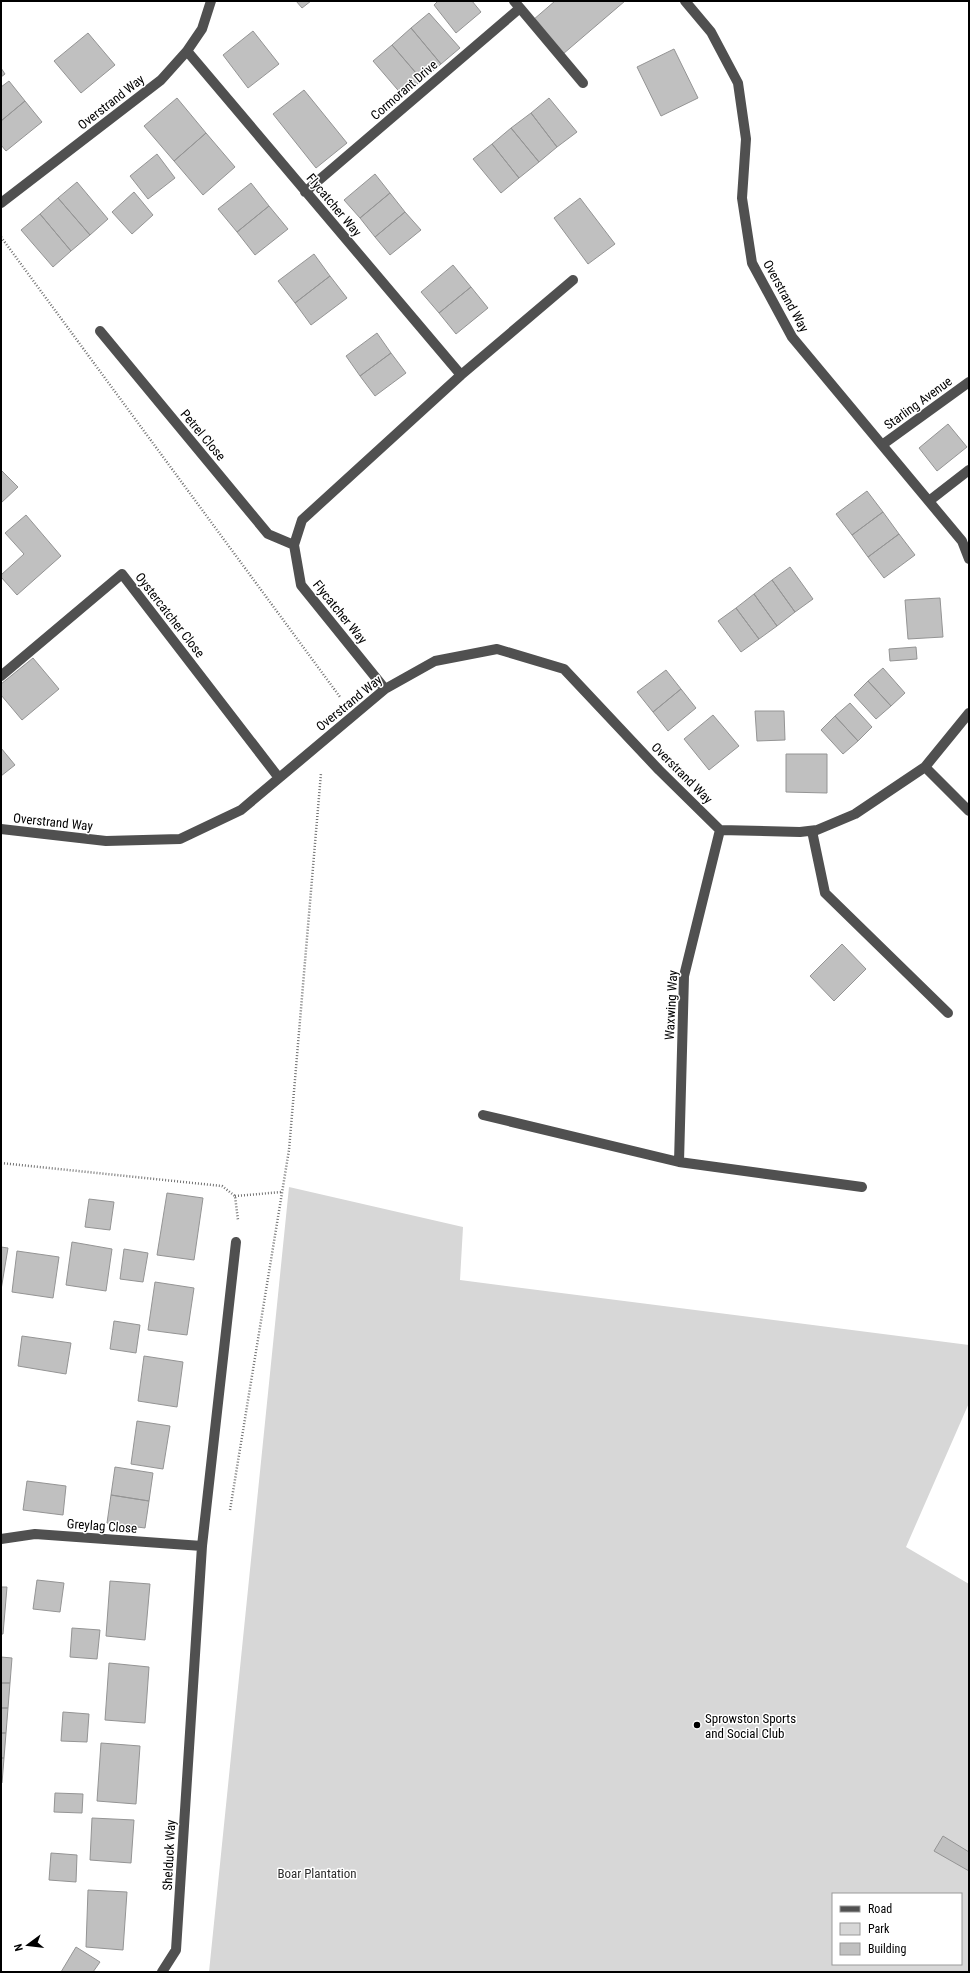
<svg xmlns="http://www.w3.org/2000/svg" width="970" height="1973" font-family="'Roboto Condensed',sans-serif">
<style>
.green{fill:#d7d7d7;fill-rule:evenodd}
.building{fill:#c0c0c0;stroke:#949494}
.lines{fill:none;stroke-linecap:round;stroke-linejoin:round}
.path{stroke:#727272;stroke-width:2.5;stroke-dasharray:1 2;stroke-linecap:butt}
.minor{stroke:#505050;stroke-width:10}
.poi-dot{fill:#000;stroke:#fff;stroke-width:1.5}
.labels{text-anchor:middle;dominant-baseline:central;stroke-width:3;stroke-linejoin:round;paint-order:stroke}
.street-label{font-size:13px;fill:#000;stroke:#fff}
.poi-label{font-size:13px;fill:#000;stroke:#fff;text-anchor:start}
.park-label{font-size:13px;fill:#2e2e2e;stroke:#fff}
</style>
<rect width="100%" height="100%" fill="#fff"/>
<path class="green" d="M289,1187l174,40 -3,53 509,65v58l-63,144 63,37v388h-760zM833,1894h128v70h-128z"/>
<path class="building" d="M296,1h15l-9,7z
M438,1h34l9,11 -25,21 -22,-28z
M555,1h70l-62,53 -30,-34z
M429,13l31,35 -19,16 -30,-36z
M411,28l30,36 -19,16 -30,-35z
M253,31l26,33 -31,24 -25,-33z
M88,33l27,32 -34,28 -27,-32z
M392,45l30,35 -19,16 -30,-35z
M674,49l24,49 -37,18 -24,-49z
M1,68l4,6 -4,3z
M9,81l16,20 -24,20v-34z
M304,90l43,53 -31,25 -43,-54z
M177,98l29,35 -32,28 -30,-35z
M549,98l28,34 -20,15 -26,-34z
M25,101l17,21 -36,29 -5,-6v-24z
M531,113l26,34 -18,15 -28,-34z
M511,128l28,34 -20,16 -27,-34z
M206,133l29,34 -32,28 -29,-34z
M492,144l27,34 -18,15 -28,-34z
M157,154l18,24 -27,21 -18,-23z
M375,174l15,19 -30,25 -16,-18z
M77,182l31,37 -18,16 -32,-37z
M251,183l18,23 -32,26 -19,-23z
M134,192l19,23 -21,19 -20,-22z
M390,193l15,19 -30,25 -15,-19z
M58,198l32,37 -19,16 -31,-37z
M580,198l35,46 -27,20 -34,-46z
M269,206l19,23 -33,26 -18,-23z
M405,212l16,18 -31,25 -15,-18z
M40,214l31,37 -18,16 -32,-37z
M314,254l16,22 -35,27 -17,-22z
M453,265l18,22 -32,26 -18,-21z
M330,276l17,22 -36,27 -16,-22z
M471,287l17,21 -32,26 -17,-21z
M377,333l14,20 -31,23 -14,-20z
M391,353l15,20 -31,23 -15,-20z
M948,424l19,23 -30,24 -18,-23z
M1,470l17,17 -17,16z
M867,491l16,21 -31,23 -16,-21z
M883,512l16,22 -31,23 -16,-22z
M26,515l35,41 -44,39 -16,-18v-2l23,-21 -19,-21z
M899,534l16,21 -31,23 -16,-21z
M790,567l23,32 -18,13 -23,-32z
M772,580l23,32 -18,14 -23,-32z
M754,594l23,32 -18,13 -23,-31z
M940,598l3,39 -35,2 -3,-39z
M736,608l23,31 -18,13 -23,-31z
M916,647l1,12 -27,2 -1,-12z
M33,658l26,31 -37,31 -21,-25v-11z
M883,668l22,25 -14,13 -23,-25z
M666,670l15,19 -28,23 -16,-20z
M868,681l23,25 -15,13 -22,-24z
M681,689l15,19 -28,23 -15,-19z
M850,703l22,24 -14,14 -23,-25z
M755,711h29l1,29 -28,1z
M713,715l26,31 -30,24 -25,-31z
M835,716l23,25 -15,13 -22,-24z
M1,748l14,17 -14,11z
M786,754h41v39l-41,-1z
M842,944l24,25 -32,32 -24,-25z
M167,1193l36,5 -9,62 -37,-5z
M89,1199l25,3 -4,28 -25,-3z
M72,1242l40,7 -6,42 -40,-6z
M1,1247l7,1 -7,42z
M124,1249l24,4 -5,29 -23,-3z
M17,1251l42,6 -6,41 -41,-6z
M155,1282l39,6 -7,47 -39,-5z
M114,1321l26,4 -4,28 -26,-4z
M22,1336l49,7 -5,31 -48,-8z
M144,1356l39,6 -6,45 -39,-6z
M137,1421l33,5 -7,43 -32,-5z
M115,1467l38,6 -4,28 -38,-6z
M27,1481l39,5 -3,29 -40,-5z
M111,1495l38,6 -4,27 -38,-5z
M37,1580l27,3 -4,29 -27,-3z
M110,1581l40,3 -5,56 -39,-4z
M1,1587h6l-4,47h-2z
M72,1628l28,2 -3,29 -27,-2z
M1,1657l11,1 -2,25h-9z
M109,1663l40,4 -4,56 -40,-3z
M1,1683h9l-2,25h-7z
M1,1708h7l-2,25h-5z
M63,1712l26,2 -2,28 -26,-1z
M1,1733h5l-2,25h-3z
M101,1743l39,3 -4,58 -39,-3z
M1,1758h3l-2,25h-1z
M55,1793l28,1 -1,19 -28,-1z
M92,1818l42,2 -3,43 -41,-3z
M943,1836l26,16v19l-35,-20z
M51,1853l26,2 -1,27 -27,-2z
M88,1890l39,2 -4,58 -37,-3z
M76,1947l24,15 -7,10h-32z"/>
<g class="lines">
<path class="path" d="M1,237l339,460
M1,1163l221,23 13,10 3,24
M235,1196l47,-4
M230,1510l59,-360 32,-377"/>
<path class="minor" d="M685,1l26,31 27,51 8,56 -4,59 10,65 40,74 170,204 7,18
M520,8l63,75
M187,51l274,324
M305,192l215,-184 -6,-7
M1,203l160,-123 26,-29 15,-22 9,-28
M100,331l168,203 26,11
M882,445l87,-63
M929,501l40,-31
M1,676l121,-102 157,204
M385,689l-84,-104 -7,-40 8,-25 159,-145 112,-95
M925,767l44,44
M1,829l105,12 74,-2 61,-29 144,-121 50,-28 62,-12 67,20 95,101 61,60 80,2 17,-2 38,-16 70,-47 44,-54
M812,831l13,62 123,120
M483,1115l196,47 5,-186 36,-146
M679,1162l183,25
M1,1539l34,-5 167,12
M162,1972l14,-22 26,-404 34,-304"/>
</g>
<circle class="poi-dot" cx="697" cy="1725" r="4"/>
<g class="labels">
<g class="street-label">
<text transform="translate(404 90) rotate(-41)">Cormorant Drive</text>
<text transform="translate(111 102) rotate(-38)">Overstrand Way</text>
<text transform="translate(334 205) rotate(50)">Flycatcher Way</text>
<text transform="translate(786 296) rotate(61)">Overstrand Way</text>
<text transform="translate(918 403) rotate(-36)">Starling Avenue</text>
<text transform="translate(203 435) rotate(50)">Petrel Close</text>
<text transform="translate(340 612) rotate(51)">Flycatcher Way</text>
<text transform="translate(170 615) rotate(52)">Oystercatcher Close</text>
<text transform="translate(349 703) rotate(-39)">Overstrand Way</text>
<text transform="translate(682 773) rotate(45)">Overstrand Way</text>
<text transform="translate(53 822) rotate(6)">Overstrand Way</text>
<text transform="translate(671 1005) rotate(-87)">Waxwing Way</text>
<text transform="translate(102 1526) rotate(4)">Greylag Close</text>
<text transform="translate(169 1855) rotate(-87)">Shelduck Way</text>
</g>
<g class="poi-label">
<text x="705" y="1718">Sprowston Sports<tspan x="705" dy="15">and Social Club</tspan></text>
</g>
<g class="park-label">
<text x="317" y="1873">Boar Plantation</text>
</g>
</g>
<rect width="970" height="1973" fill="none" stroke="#000000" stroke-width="4"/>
<rect x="832" y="1893" width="130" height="72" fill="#ffffff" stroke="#999999"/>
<rect x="840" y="1906" width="20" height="6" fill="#505050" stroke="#999999"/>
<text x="868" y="1913" font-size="12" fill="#000000">Road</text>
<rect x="840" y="1923" width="20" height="12" fill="#d7d7d7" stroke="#999999"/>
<text x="868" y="1933" font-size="12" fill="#000000">Park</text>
<rect x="840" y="1943" width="20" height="12" fill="#c0c0c0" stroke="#999999"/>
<text x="868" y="1953" font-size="12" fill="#000000">Building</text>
<g transform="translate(28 1945) rotate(255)" stroke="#ffffff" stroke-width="3" paint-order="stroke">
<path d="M0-3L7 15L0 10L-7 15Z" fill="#000000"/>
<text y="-6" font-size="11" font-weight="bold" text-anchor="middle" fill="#000000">N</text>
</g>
</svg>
